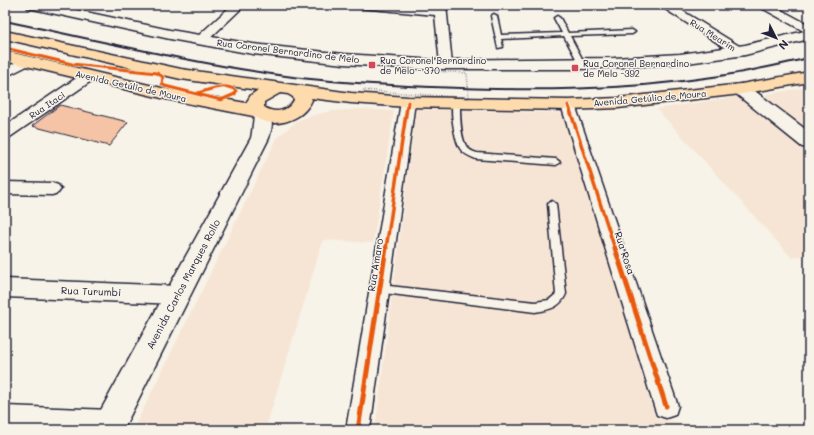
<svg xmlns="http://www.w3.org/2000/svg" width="814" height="435" font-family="Mali,sans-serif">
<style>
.built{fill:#f6e5d4}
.building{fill:#f5c3a5;stroke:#22223b}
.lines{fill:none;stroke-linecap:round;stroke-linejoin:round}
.service-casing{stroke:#22223b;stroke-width:3}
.minor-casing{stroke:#22223b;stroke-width:3}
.tertiary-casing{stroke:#22223b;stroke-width:3}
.secondary-casing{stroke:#22223b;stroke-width:3}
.primary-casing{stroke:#22223b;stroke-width:3}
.service{fill:#f7f3e8;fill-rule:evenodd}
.minor{fill:#f7f3e8;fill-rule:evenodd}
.tertiary{fill:#f7f3e8;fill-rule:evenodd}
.secondary{fill:#f7f3e8;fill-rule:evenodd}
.primary{fill:#fedbac;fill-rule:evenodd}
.rail{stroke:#22223b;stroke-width:2}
.path-bridge{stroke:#22223b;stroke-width:1.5;stroke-dasharray:0.5 2;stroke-linecap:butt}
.cycleway-far2-casing{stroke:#f7f3e8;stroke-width:4.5}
.cycleway-far1-casing{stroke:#f7f3e8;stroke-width:6}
.cycleway-casing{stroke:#f7f3e8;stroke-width:8}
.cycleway-far2{stroke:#e8590c;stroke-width:3}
.cycleway-far1{stroke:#e8590c;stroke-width:3.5}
.cycleway{stroke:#e8590c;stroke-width:5}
.poi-dot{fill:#d1495b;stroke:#f7f3e8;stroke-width:1.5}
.labels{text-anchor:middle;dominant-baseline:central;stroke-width:3;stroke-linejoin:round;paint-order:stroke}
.far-street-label{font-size:9px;fill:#22223b;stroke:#f7f3e8}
.far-poi-label{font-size:9px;fill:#22223b;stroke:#f7f3e8;text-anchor:start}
.street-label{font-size:10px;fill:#22223b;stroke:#f7f3e8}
</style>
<rect width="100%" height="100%" fill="#f7f3e8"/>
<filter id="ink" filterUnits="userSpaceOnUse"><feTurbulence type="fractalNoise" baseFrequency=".025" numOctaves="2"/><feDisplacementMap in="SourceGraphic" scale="8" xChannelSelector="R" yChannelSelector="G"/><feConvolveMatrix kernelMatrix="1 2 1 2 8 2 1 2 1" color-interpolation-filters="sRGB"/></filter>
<g filter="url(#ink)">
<path class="built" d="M809,87v47l-43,-33 -1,-4 2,-3z
M741,96l6,3 62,49v107l-17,3 -135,-149z
M360,109l34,2 -21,132 -50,-3 -56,184 67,6h-201l144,-292 14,-12 10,-7 14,-4 17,-4z
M416,109l148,4 92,306 31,4 2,7h-314z"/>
<path class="building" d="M60,105l68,17 -19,24 -77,-20z"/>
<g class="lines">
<defs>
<path id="service" d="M494,14l3,2 4,19 61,-2 -8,-15 3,-2 3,2 8,15 64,-3 3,2 -3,2 -62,2 15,28 -3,2 -3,-2 -15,-28 -63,3 2,8 -5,1 -7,-32z
M453,102h3l4,2c0,12 0,31 6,42 3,4 7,6 11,7l79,6 4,3 -4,3 -80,-6c-5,-2 -10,-4 -14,-8 -7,-7 -12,-39 -9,-49z
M552,201l4,3 10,90c-6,14 -17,16 -31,18l-159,-20 -1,-3 1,-3 4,-1 155,17 14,-2 7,-6 -8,-90z"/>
<path id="minor" d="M232,5h13l-40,38h-8l-2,-3 2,-3z
M354,5h44l37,3 -1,-3h12l6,59 -1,3h-10l-1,-3 -5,-49 -75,-7z
M659,5h14l71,44 2,3 -2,3h-8z
M758,5h14l37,20v9l-49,-27z
M26,57l5,1 1,3 -1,3 -26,13v-9z
M89,72l5,1 2,3 -2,3 -84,58 -5,1v-12l79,-53z
M408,98l5,1 2,3 -45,328h-24l55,-328 2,-3z
M568,101l5,1 2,3 103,301 -3,9 -9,3 -9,-3 -3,-9 -93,-301 2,-3z
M5,182l47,1 6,2 3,4 -3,4 -6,2 -47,-1z
M5,279l172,7 7,3 3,6 -3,6 -7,3 -172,-7z
M5,406l106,4 9,3 3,9 -3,8h-115z"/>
<path id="tertiary" d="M741,84l6,1 62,47v16l-7,-1 -67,-54 -2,-4 2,-4z"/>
<path id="secondary" d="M26,5h27l117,25 83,14 91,10 92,6 178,-2 66,-4 65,-9 64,-15v9l-64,16 -65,9 -99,5h-164l-73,-5 -91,-10 -83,-15 -137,-30 -5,-1z
M262,108l6,2c6,9 4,19 1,28l-146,292h-31l4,-11 155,-281c2,-8 2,-23 5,-28z"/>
<path id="primary" d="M5,31l176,38 170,24 57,4 160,3 50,-2 123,-14 68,-12v10l-68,12 -123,14 -50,2 -160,-3 -57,-4 -40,-5 1,2c-10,22 -40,30 -59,16l-87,-17 -161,-38v-10l161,38 80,14 5,-8 7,-5 -77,-11 -176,-40zM280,93l8,1 5,3 1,3c-6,12 -20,14 -30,7v-5z"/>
</defs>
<use href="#service" class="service-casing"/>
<use href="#minor" class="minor-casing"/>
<use href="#tertiary" class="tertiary-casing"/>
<use href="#secondary" class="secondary-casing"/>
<use href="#primary" class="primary-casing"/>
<use href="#service" class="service"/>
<use href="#minor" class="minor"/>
<use href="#tertiary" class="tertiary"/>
<use href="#secondary" class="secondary"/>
<use href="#primary" class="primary"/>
<path class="rail" d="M5,21c96,20 191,43 288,56 46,6 93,8 139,10 94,4 188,4 281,-10 32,-4 64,-12 96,-19"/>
<path class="path-bridge" d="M363,90l106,8 -2,-25 -70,-4"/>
<defs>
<path id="cycleway-far2" d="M5,48l67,16 85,9 6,4 -1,7 3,2 56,14 14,-6 1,-3c-9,-9 -27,-1 -38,2
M568,105l1,3
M407,108l1,-6"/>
<path id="cycleway-far1" d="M569,107l46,142
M386,249l21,-142"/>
<path id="cycleway" d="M615,248l51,158
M358,430l28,-182"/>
</defs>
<use href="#cycleway-far2" class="cycleway-far2-casing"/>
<use href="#cycleway-far1" class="cycleway-far1-casing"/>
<use href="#cycleway" class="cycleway-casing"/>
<use href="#cycleway-far2" class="cycleway-far2"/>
<use href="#cycleway-far1" class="cycleway-far1"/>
<use href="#cycleway" class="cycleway"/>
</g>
</g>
<g class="poi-dot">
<rect x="368" y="61" width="8" height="8" rx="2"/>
<rect x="571" y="64" width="8" height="8" rx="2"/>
</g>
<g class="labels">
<g class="far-street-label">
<text transform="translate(713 35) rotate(32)">Rua Mearim</text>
<text transform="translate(288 51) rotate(7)">Rua Coronel Bernardino de Melo</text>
<text transform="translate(131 86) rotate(13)">Avenida Getúlio de Moura</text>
<text transform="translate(650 98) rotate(-5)">Avenida Getúlio de Moura</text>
<text transform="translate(47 105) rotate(-34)">Rua Itaci</text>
</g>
<g class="far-poi-label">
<text x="380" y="60">Rua Coronel Bernardino<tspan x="380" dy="10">de Melo - 370</tspan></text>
<text x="583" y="63">Rua Coronel Bernardino<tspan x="583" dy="10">de Melo -392</tspan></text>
</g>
<g class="street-label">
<text transform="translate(625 253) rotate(72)">Rua Rosa</text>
<text transform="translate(375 265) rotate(-81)">Rua Amaro</text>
<text transform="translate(183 284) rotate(-62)">Avenida Carlos Marques Rollo</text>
<text transform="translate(91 291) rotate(2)">Rua Turumbi</text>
</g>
</g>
<rect width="814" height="435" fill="none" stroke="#f7f3e8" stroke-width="20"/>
<rect x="10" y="10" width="794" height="415" fill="none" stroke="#22223b" stroke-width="1.5" filter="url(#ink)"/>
<g transform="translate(776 38) rotate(132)" stroke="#f7f3e8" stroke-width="3" paint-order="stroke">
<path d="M0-3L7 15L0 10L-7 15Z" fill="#22223b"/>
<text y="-6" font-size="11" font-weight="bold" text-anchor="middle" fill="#22223b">N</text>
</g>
</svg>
